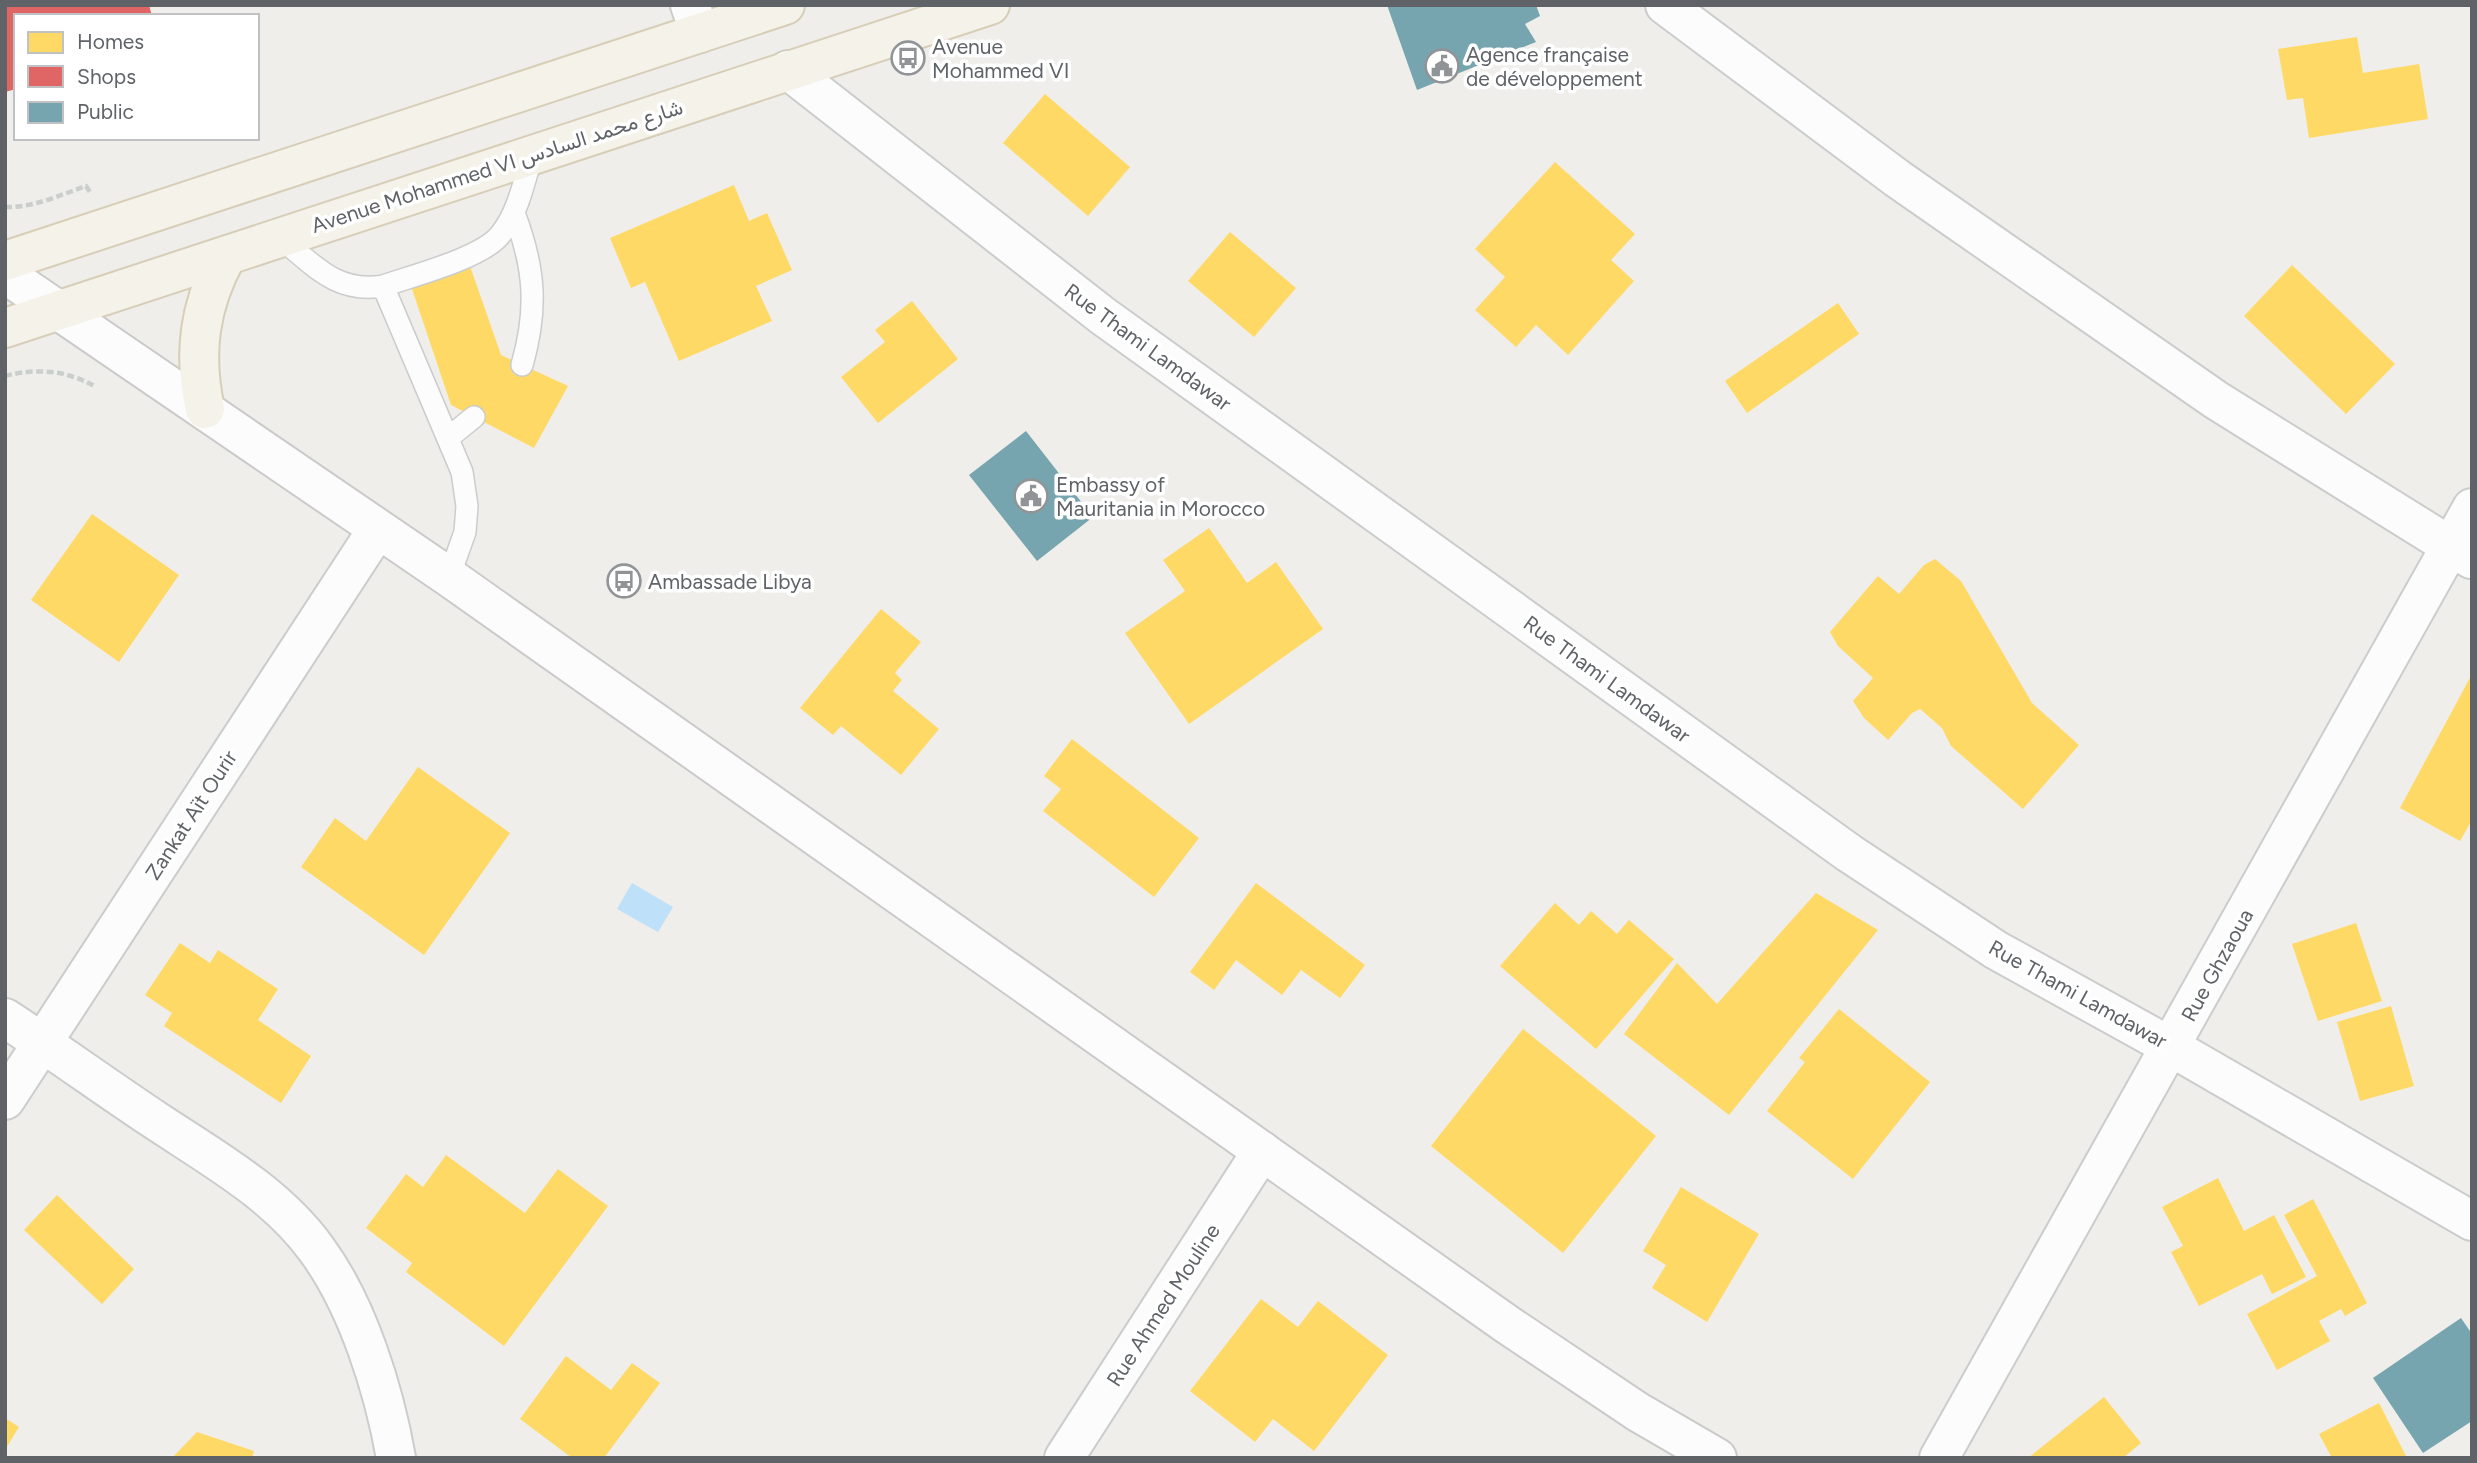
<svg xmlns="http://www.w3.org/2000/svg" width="2477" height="1463" font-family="Figtree,Vazirmatn,sans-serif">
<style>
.water{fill:#bfe0f9}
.homes{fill:#ffd966}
.shops{fill:#e06666}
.public{fill:#76a5af}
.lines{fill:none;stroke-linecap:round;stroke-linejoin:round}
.lane-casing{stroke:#cbcccc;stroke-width:24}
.street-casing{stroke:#cbcccc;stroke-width:42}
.secondary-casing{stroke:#cacacb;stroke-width:42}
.primary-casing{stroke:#d7ceb8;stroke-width:42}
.path{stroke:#cacfcc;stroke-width:4.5;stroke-dasharray:7 3.5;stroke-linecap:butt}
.lane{stroke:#fdfcfc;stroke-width:21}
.street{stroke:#fdfcfc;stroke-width:38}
.secondary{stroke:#fdfcfc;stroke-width:38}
.primary{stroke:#f4f2e9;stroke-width:38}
.labels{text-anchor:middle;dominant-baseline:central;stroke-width:7;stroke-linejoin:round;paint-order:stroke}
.poi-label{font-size:21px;fill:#5f6368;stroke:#fff;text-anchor:start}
.street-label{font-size:21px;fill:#5f6368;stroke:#fff}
</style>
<rect width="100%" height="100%" fill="#efeeea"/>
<path class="water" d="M632,883l41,24 -15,25 -41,-23z"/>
<path class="homes" d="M2357,37l6,36 56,-9 9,55 -119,19 -6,-40 -16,2 -9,-51z
M1045,94l85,73 -42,49 -85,-73z
M1555,162l80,72 -24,26 23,21 -66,74 -32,-30 -20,22 -41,-37 30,-33 -30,-28z
M734,185l15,36 18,-8 25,57 -36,16 16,35 -93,40 -34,-79 -14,6 -21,-50z
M1230,232l66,56 -42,49 -66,-56z
M469,263l32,92 67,31 -34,62 -83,-43 -41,-122z
M2292,265l103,99 -49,50 -102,-98z
M912,301l46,58 -80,64 -37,-46 44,-35 -10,-12z
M1838,303l21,31 -112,79 -22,-32z
M92,514l87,61 -60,87 -88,-62z
M1209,528l38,55 29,-21 47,67 -134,95 -64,-91 60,-42 -22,-31z
M1935,559l26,22 71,122 47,42 -56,64 -72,-63 -9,-18 -22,-19 -8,4 -24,27 -24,-22 -11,-17 20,-23 -35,-32 -8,-14 48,-56 21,18 25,-29z
M881,609l40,33 -26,31 7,7 -9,11 46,38 -38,46 -60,-49 -8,9 -33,-27z
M2472,674v146l-12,21 -60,-33z
M1072,739l127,99 -45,59 -111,-86 18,-22 -17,-13z
M418,767l92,66 -86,122 -123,-88 34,-49 31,23z
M1256,883l109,82 -25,33 -39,-28 -19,25 -46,-35 -22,30 -24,-18z
M1816,893l62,37 -149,185 -105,-81 53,-71 40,41z
M1555,903l24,22 12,-14 26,23 12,-14 45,39 -78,90 -96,-83z
M2356,923l26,78 -64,20 -26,-77z
M180,943l30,20 8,-13 60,39 -20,31 53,36 -30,47 -117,-77 8,-13 -27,-18z
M2391,1006l23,80 -54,15 -23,-79z
M1839,1009l91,73 -77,97 -86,-68 38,-49 -6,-4z
M1523,1029l133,107 -93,117 -132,-107z
M446,1155l79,58 33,-44 50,37 -104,140 -98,-74 6,-9 -46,-35 40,-54 17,13z
M2218,1178l26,53 30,-16 32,62 -34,17 -10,-20 -63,32 -28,-54 12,-6 -21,-39z
M1681,1187l78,47 -52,88 -55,-34 14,-23 -23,-14z
M57,1195l77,74 -32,35 -78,-74z
M2313,1199l54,104 -22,13 -4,-7 -22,12 11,20 -53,29 -30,-56 70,-38 -33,-61z
M1261,1299l37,28 20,-26 70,54 -74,96 -41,-32 -18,23 -65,-51z
M566,1356l45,34 21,-27 28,20 -56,75h-32l-52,-39z
M2104,1397l37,46 -18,15h-95z
M2379,1403l28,55h-75l-13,-24z
M5,1418l14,9 -14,23z
M197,1432l57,19 -2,7h-80z"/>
<path class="shops" d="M5,5h144l3,11h-136v73l-11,3z"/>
<path class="public" d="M1387,5h149l4,11 -15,8 11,18 -119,48z
M1026,431l67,86 -56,44 -68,-86z
M2461,1318l11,16v87l-49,32 -50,-75z"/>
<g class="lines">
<defs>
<path id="lane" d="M514,213c21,55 24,96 8,152
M279,237c34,27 57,57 104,49 29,-10 99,-28 117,-51 18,-22 24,-53 32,-80
M383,286l79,186 5,34 -2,26 -16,45
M448,438l26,-21"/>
<path id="street" d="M690,5l10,28
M1665,5l233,174 318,221 255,159
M788,70l315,246 746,537 147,97 175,97 301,174
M5,1018c51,33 100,69 150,102 57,38 121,73 162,130 41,56 67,140 79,208
M5,1100l372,-570
M1064,1458l198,-307
M1939,1458l533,-950"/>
<path id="secondary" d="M5,274l444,303 1059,748 130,87 79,46"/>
<path id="primary" d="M5,261l780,-256
M5,328l985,-323
M205,409c-12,-55 -6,-104 22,-154"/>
</defs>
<use href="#lane" class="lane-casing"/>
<use href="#street" class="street-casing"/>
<use href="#secondary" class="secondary-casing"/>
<use href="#primary" class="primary-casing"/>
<path class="path" d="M5,207c28,1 55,-12 81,-21l4,6
M5,376c31,-8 61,-6 89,10"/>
<use href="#lane" class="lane"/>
<use href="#street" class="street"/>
<use href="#secondary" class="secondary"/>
<use href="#primary" class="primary"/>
</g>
<defs>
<symbol id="bus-ring" viewBox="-11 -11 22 22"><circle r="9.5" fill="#fff" stroke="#919496" stroke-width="1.5"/><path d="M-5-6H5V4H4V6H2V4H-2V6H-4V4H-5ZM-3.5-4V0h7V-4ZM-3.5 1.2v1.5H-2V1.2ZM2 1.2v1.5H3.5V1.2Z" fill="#919496"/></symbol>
<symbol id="civic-ring" viewBox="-11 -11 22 22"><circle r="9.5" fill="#fff" stroke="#919496" stroke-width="1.5"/><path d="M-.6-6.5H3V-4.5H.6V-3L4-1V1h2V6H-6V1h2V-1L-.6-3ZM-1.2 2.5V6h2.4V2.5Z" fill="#919496"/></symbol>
</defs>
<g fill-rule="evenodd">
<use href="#bus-ring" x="889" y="39" width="38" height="38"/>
<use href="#civic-ring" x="1423" y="47" width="38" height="38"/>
<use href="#civic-ring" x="1012" y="477" width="38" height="38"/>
<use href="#bus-ring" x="605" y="562" width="38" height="38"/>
</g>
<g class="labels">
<g class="poi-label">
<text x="932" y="46">Avenue<tspan x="932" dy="24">Mohammed VI</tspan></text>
<text x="1466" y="54">Agence française<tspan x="1466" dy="24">de développement</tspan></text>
<text x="1056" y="484">Embassy of<tspan x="1056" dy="24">Mauritania in Morocco</tspan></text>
<text x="648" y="581">Ambassade Libya</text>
</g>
<g class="street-label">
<text transform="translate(497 166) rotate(-18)">Avenue Mohammed VI شارع محمد السادس</text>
<text transform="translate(1148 347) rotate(36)">Rue Thami Lamdawar</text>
<text transform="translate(1607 679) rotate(36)">Rue Thami Lamdawar</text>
<text transform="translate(191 815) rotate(-57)">Zankat Aït Ourir</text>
<text transform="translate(2217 965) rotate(-61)">Rue Ghzaoua</text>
<text transform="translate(2078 994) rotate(29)">Rue Thami Lamdawar</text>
<text transform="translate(1163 1305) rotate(-57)">Rue Ahmed Mouline</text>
</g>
</g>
<rect width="2477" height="1463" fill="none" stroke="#5f6368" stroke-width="14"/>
<rect x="14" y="14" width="245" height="126" fill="#ffffff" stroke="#bfc1c3" stroke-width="2"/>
<rect x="28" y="32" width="35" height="21" fill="#ffd966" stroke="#bfc1c3" stroke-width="2"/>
<text x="77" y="49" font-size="21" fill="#5f6368">Homes</text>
<rect x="28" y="66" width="35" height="21" fill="#e06666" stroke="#bfc1c3" stroke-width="2"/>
<text x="77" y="84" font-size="21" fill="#5f6368">Shops</text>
<rect x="28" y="102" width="35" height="21" fill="#76a5af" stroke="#bfc1c3" stroke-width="2"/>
<text x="77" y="119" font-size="21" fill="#5f6368">Public</text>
</svg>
